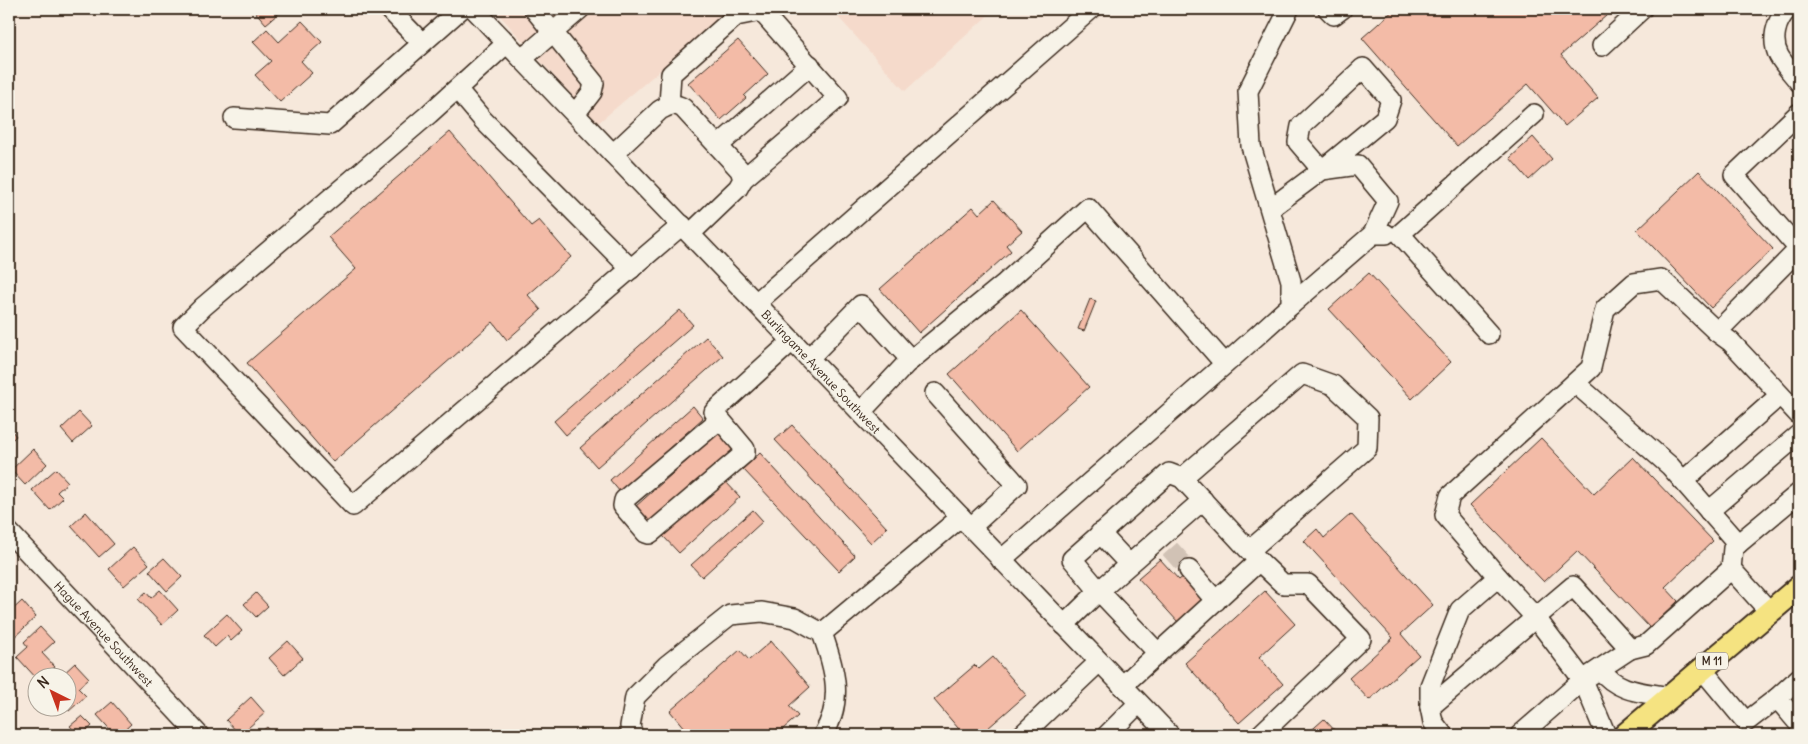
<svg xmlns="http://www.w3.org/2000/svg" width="1808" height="744" font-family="Delius,sans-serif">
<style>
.built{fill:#f5dacb}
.building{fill:#f3bba7;stroke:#3b2a1e}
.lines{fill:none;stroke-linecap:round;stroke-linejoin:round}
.minor-tunnel{stroke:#d1c2b5;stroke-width:19;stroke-dasharray:19 9;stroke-linecap:butt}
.minor-casing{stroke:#3b2a1e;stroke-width:22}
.major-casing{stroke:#3b2a1e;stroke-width:26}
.minor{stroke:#f7f3e8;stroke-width:19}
.major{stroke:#f5e381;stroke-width:22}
.labels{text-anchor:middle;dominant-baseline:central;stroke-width:4;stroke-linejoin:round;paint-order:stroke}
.shield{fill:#f7f3e8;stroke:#73665b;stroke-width:1}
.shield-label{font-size:11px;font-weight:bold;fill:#3b2a1e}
.street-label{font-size:12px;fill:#3b2a1e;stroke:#f7f3e8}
</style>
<rect width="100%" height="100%" fill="#f6e8db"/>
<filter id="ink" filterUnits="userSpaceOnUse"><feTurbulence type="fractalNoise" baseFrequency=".02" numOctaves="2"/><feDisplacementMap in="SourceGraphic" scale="10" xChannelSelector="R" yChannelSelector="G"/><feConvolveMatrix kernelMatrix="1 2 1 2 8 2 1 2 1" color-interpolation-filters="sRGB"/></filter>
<g filter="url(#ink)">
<path class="built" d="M494,9h238l-135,115z
M831,9h164l-90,82z"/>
<path class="building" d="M253,9h31l-18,15z
M1395,9h219l-53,46 37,43 -33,28 -37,-42 -71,62 -95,-108z
M302,21l20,21 -21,19 11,12 -32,29 -25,-27 16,-14 -18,-19 14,-13 12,13z
M738,40l30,34 -24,22 2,2 -25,22 -33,-37z
M450,132l81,94 8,-6 32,37 -43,38 13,15 -34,30 -14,-18 -160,140 -86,-99 109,-94 -28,-32z
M1533,137l19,22 -23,21 -19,-22z
M1699,171l74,78 -62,59 -74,-78z
M994,200l28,31 -16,14 5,6 -92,82 -39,-44 93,-82 6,7z
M1369,273l82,89 -39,37 -83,-90z
M1090,299l6,2 -12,30 -6,-2z
M680,310l13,15 -127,110 -12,-14z
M1021,310l68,77 -72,64 -68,-77z
M706,337l17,19 -126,111 -17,-19z
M693,406l10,12 -83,74 -10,-12z
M79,412l13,14 -19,17 -12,-14z
M792,425l95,103 -16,15 -96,-103z
M9,427l7,9 -7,7z
M719,432l15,17 -83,74 -16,-16z
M1541,438l53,56 39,-37 80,84 -48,46 13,14 -28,27 -73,-77 -33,31 -74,-77z
M33,449l14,15 -22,21 -14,-15z
M760,453l95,103 -16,15 -96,-102z
M56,469l12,13 -11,10 6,6 -13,12 -18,-20z
M725,481l15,16 -61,56 -16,-17z
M753,510l10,11 -61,56 -11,-12z
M86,512l28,32 -15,13 -28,-31z
M1351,514l82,91 -32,29 18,21 -50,45 -20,-22 44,-40 -89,-97 13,-12 7,9z
M133,547l16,17 -25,22 -15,-17z
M164,558l18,19 -15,14 -18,-20z
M1160,559l19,21 6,-5 20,22 -27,25 -40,-44z
M160,590l18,20 -16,15 -24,-26 8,-7 5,6z
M1265,591l30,33 -36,33 24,27 -44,39 -54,-60z
M256,593l12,13 -12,11 -12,-13z
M22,601l14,16 -24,22 -3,-3v-23z
M227,614l15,17 -11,10 -4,-5 -12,11 -11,-12z
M40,627l14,15 -12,11 13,14 -11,9h-6v4l-21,-23 11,-10 -4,-5z
M288,641l15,17 -19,17 -15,-17z
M771,641l39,46 -21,19 9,10 -22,19h-86l-20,-24 70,-61 9,10z
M993,657l33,38 -46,40h-16l-30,-35 41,-35 4,4z
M75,663l14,15 -11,10 8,8 -17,15 -4,-5h3v-30h-7z
M251,697l14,16 -25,22 -14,-15z
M112,702l19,22 -12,11h-4l-18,-20z
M82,716l10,10 -10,9h-4l-8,-9z
M1324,719l15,16h-33z
M267,727l7,8h-17z"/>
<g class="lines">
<path class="minor-tunnel" d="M1170,549l19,21"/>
<defs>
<g id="minor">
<path d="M389,9l33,34"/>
<path id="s1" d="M474,9l696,726"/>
<path d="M534,9l60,74 -2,9 -17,22"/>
<path d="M1328,9l6,6 8,-6"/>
<path d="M1788,9c-13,12 -17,32 -9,47 5,9 14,18 20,26"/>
<path d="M507,43l-78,71 -226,193 -20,20 170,179 329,-281"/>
<path d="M1602,46l40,-37"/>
<path d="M522,59l58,-50"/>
<path d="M1363,68l28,32 -6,18 -63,52 -24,-28 3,-16z"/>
<path d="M457,89l26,31 148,149"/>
<path d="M669,105l2,-31 65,-58 25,-5 77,87 -95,81"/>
<path d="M234,118l96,7 131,-116"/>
<path d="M718,146l92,-81"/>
<path d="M613,154l47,-44c9,-5 14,-7 23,-2l57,62 3,9 -5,9 -48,46"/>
<path d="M1271,208l51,-38 36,-5 30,36 -15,33"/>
<path d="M1799,249l-82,83 14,10 68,73"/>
<path d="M1799,249l-65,-74 65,-62"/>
<path d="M756,303l335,-294"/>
<path d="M1291,305l82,-71h13"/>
<path d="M1489,334l-89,-100 134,-120"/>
<path d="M809,358l52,-53 50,55"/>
<path d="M1575,383l95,83 68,78"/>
<path d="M935,393l82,92 -46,42"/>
<path d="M861,412l45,-48 99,-81 83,-75 137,156"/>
<path d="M719,420l-95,80 -1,6 23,27 3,1 3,-2 93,-79v-4l-31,-37 78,-71"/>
<path d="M1182,478l120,-104 31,11 35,33 -1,30 -117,102"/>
<path d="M1683,481l97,-86"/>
<path d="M1709,511l89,-76"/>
<path id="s2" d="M9,532l190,203"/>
<path d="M1100,533l29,31"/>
<path d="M1001,560l230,-201 60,-54v-24l-40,-135 -3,-55 41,-82"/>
<path d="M1259,561l24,23h25l53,55 -101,96"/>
<path d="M1731,569l39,43"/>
<path d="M1189,570l27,31"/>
<path d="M1498,577l38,41 47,62 23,55"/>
<path d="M1064,625l35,-34 -27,-32 97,-86 13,5 77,83 -137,125"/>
<path d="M822,633l139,-116"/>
<path d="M1630,649l16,-4 85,-76 2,-21 66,-55"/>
<path d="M1158,653l-59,-62 104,-91"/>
<path d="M1600,669c18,24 43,23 70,28"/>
<path d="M1702,669l44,53 31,-24 22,26"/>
<path d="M1777,698l22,-20"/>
<path d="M1430,707v-21l30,-76 38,-33 -53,-62 5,-19 141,-128 14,-59 29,-26 27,-4 56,53"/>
<path d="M633,735l-3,-9 5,-29 32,-32 63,-50 32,-3 33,6 27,15c13,36 22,68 1,102"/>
<path d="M1022,735l77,-73"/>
<path d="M1107,735l31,-31"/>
<path d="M1443,735l-10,-13 -3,-15 143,-121 57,63 -47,31 -63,55"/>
</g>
<path id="major" d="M1625,735l174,-148"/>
</defs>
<use href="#minor" class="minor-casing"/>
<use href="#major" class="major-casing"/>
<use href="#minor" class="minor"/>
<use href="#major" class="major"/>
</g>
</g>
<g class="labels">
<rect class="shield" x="1696" y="652.5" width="32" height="17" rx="4"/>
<g class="shield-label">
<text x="1712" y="661">M 11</text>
</g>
<g class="street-label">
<text stroke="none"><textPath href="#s1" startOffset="502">Burlingame Avenue Southwest</textPath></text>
<text stroke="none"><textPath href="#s2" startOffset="139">Hague Avenue Southwest</textPath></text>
</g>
</g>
<rect width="1808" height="744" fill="none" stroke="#f7f3e8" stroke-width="30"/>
<rect x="15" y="15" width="1778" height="714" fill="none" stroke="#3b2a1e" stroke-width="2" filter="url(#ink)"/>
<g transform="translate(52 692) rotate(318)"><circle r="24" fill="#f7f3e8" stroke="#aca397"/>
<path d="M0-4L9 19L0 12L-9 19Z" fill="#c8321e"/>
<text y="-8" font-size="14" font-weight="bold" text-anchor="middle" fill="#3b2a1e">N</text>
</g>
</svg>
